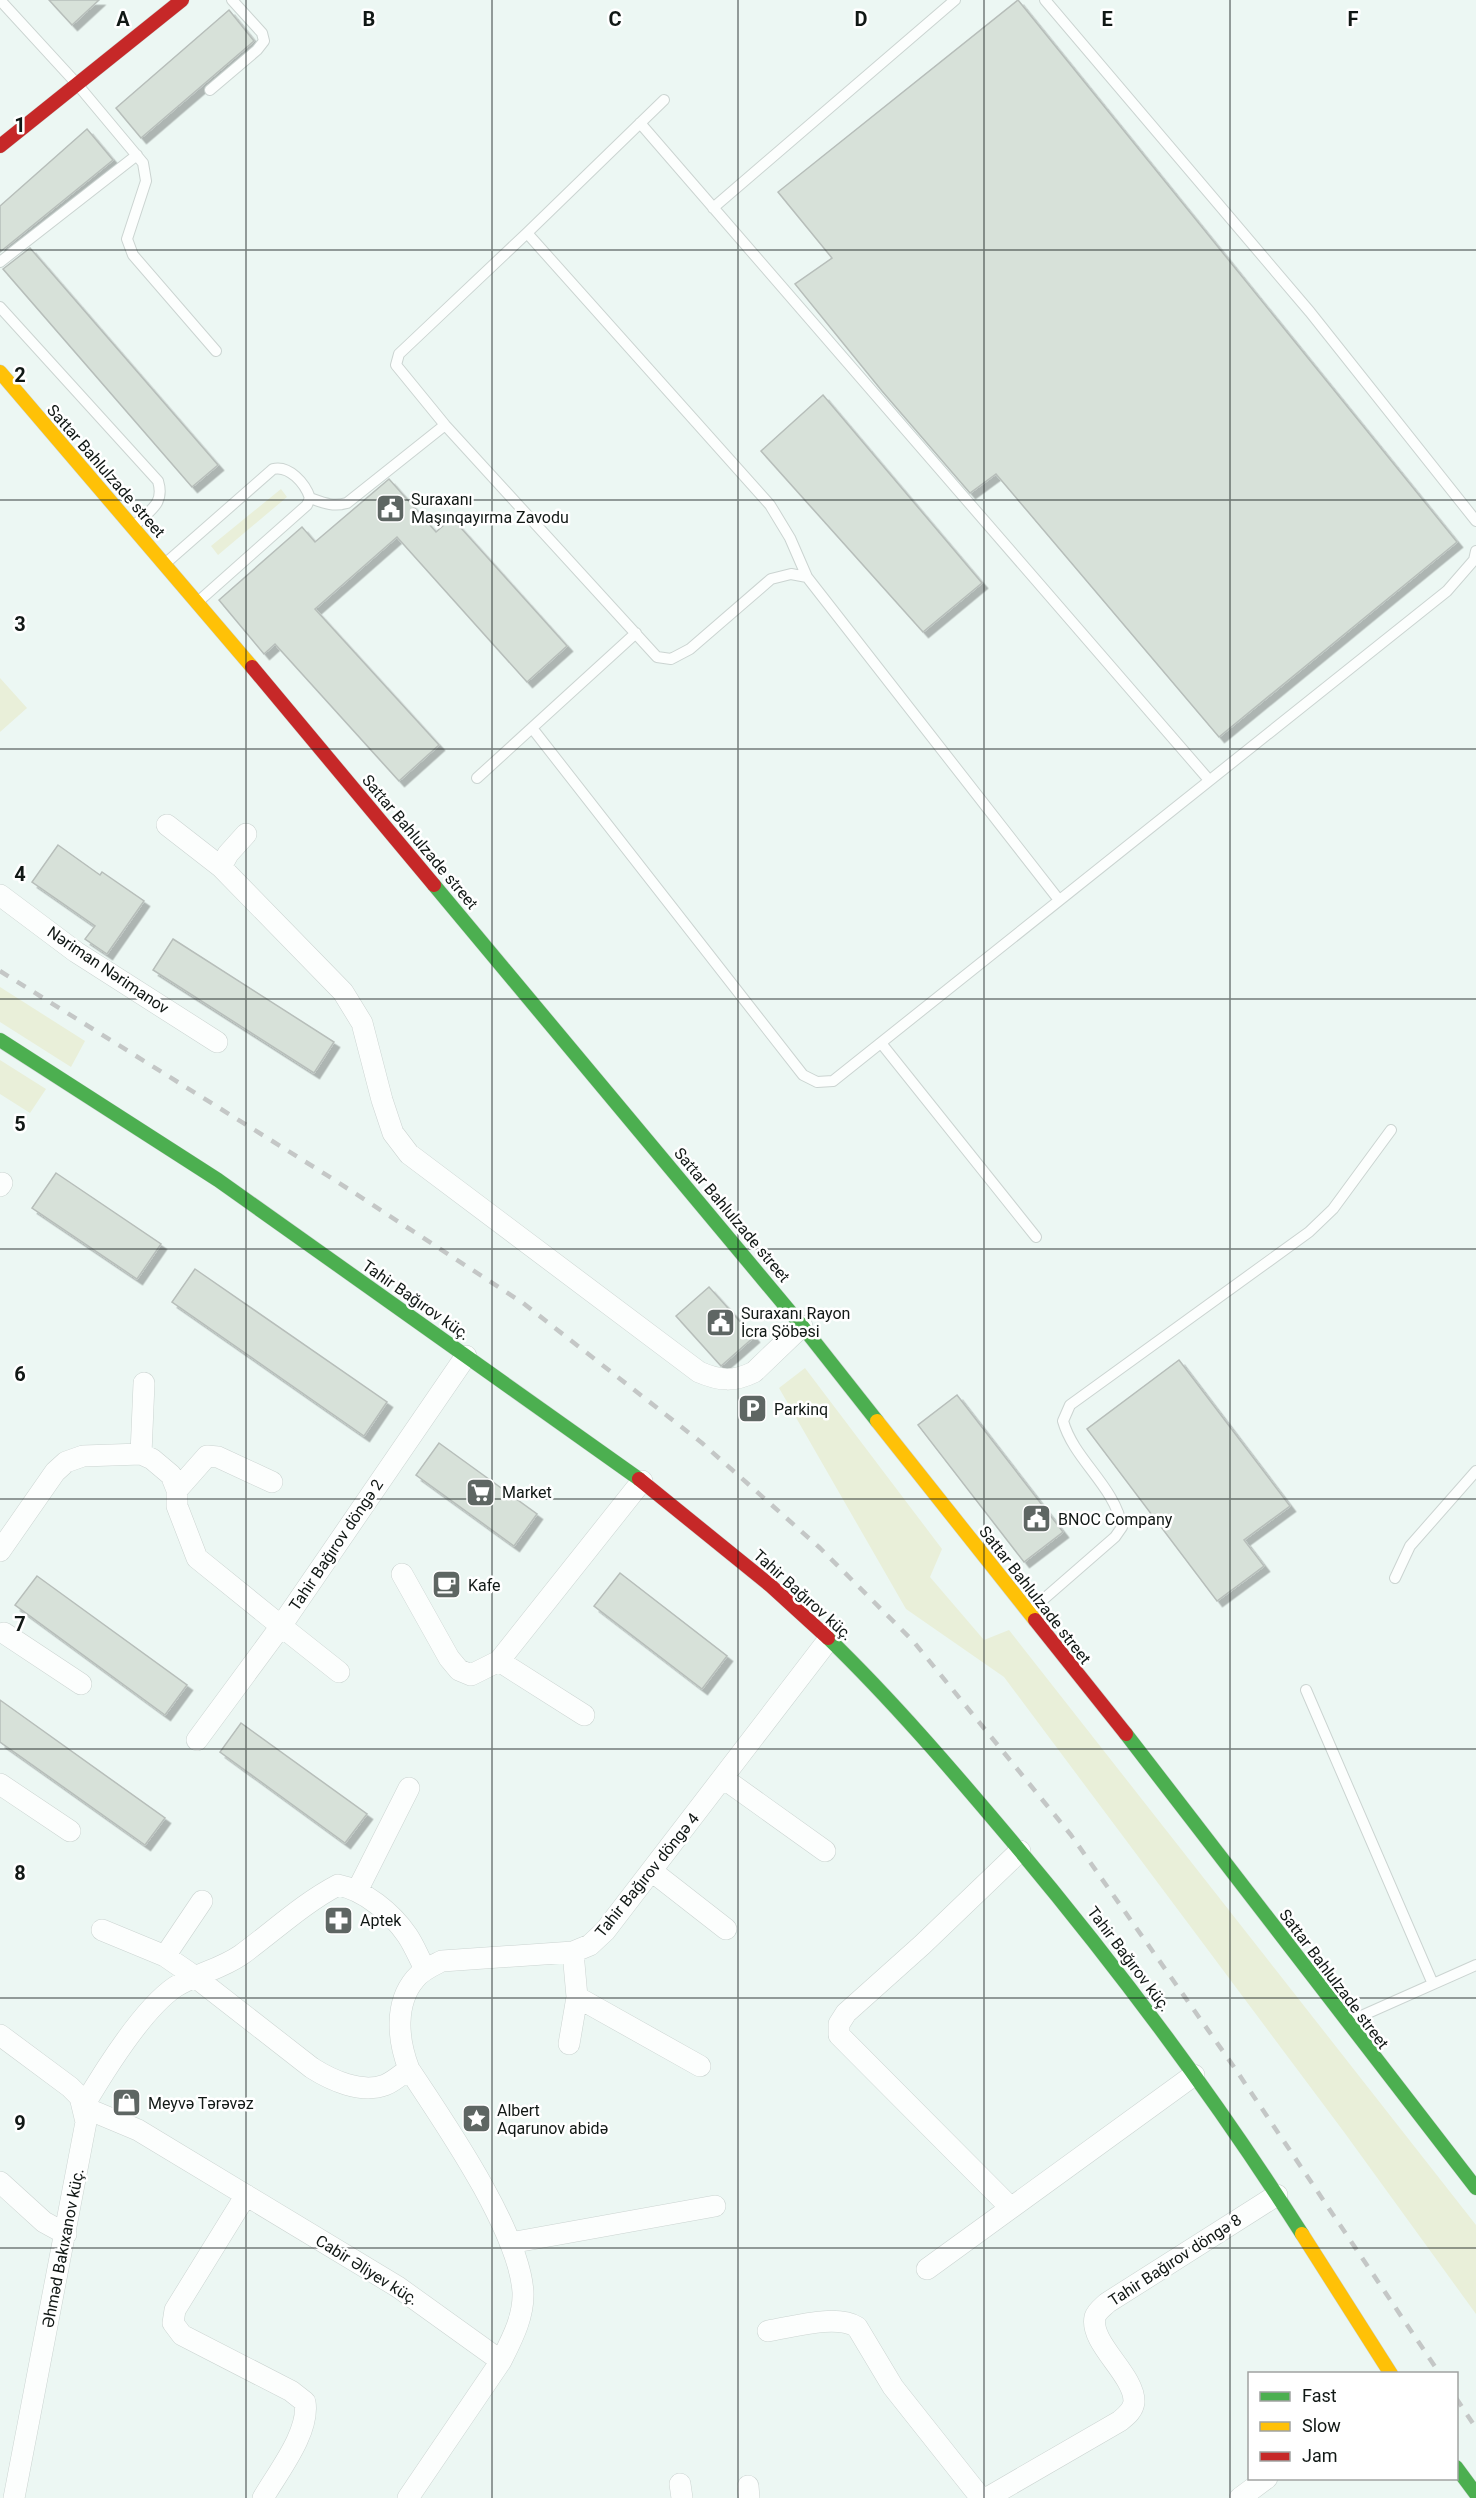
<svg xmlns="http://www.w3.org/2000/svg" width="1476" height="2498" font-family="Roboto,sans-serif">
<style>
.green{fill:#e9efd9}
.building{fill:#d7e1d9;stroke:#b7beba;stroke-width:1.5;filter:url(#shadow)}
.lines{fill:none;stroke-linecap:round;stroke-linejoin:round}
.lane-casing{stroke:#cbd4d1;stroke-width:12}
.street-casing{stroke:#cbd4d1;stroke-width:22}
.fast-casing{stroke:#cbd4d1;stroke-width:15}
.slow-casing{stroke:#cbd4d1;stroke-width:15}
.jam-casing{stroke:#cbd4d1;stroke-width:15}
.lane{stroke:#fcfefd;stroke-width:10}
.street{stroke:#fcfefd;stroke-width:21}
.fast{stroke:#4caf50;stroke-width:14}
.slow{stroke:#ffc107;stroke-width:14}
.jam{stroke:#c62828;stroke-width:14}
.rail{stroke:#c4c7c6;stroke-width:4.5;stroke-dasharray:10 10;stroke-linecap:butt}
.grid{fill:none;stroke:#111815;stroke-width:1.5;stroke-opacity:0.55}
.labels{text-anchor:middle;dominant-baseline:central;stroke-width:5;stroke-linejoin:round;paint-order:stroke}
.street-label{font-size:16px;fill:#111815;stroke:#fff}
.poi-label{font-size:16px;fill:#111815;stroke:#fff;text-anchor:start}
.grid-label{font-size:20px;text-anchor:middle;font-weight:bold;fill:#111815;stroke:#fff;stroke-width:5;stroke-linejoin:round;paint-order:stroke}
</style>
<defs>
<filter id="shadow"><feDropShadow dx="5.5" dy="5.5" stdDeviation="0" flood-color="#0004"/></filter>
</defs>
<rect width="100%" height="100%" fill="#ecf7f3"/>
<path class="green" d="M281,489l6,8 -69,58 -7,-9z
M0,678l27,30 -27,24z
M0,987l85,54 -14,26 -71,-45z
M0,1060l46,29 -16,24 -30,-19z
M805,1368l137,181 -12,28 54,63 25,-10 467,595v89l-132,-182 -340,-455 -98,-68 -127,-221z"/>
<path class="building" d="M49,0h50l-27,25z
M1018,0l439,542 -238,195 -223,-263 -26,19 -88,-102 -87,-107 37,-26 -54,-66z
M229,10l25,31 -113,97 -25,-30z
M87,129l26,31 -113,92v-46z
M30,248l188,217 -26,22 -189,-218z
M823,395l159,188 -59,49 -162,-181z
M389,479l47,53 16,-14 115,128 -40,36 -130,-145 -82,72 124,136 -40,36 -124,-137 -11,10 -45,-54 83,-73 13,15z
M58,845l42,30 2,-3 42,29 -37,53 -22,-15 10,-13 -63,-44z
M173,939l161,103 -20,31 -161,-103z
M56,1173l105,71 -24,35 -105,-71z
M195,1269l192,133 -23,34 -192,-134z
M709,1287l45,50 -33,29 -45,-50z
M1179,1360l111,146 -46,34 20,26 -47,35 -130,-172z
M957,1395l106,137 -39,30 -106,-137z
M439,1443l98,71 -23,32 -98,-71z
M620,1573l107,83 -25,33 -108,-83z
M37,1576l150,109 -22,30 -150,-110z
M0,1700l165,118 -20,27 -145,-103z
M241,1723l126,91 -22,29 -125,-91z"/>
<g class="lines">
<defs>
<path id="lane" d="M0,0l77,84 66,79 3,18 -19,58 6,16 83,96
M1045,0l265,312 166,209
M210,90l47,-40 7,-9 -2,-8 -30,-33
M664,100l-137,133 -128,121 -3,11 49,60 212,232 14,2 19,-10 81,-70 20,-5 16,3 252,323
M640,123l569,657
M713,208l242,-208
M527,233l243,272 20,33 17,39
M0,262l137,-107
M0,307l158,174c7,23 -8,29 -23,44
M310,498c14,5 23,9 37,5l98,-78
M167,562l106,-93c16,-4 32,14 37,29l-3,7 -107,95
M532,728l271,347 14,7 16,-1 614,-490 27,-31 2,-9
M477,778l159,-145
M881,1043l155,194
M1395,1578l15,-32 66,-75
M1030,1611l85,-74 7,-10c-7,-41 -48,-67 -59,-106l7,-16 239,-173 24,-23 58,-79
M1306,1690l127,294
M1350,2021l126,-56"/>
<path id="street" d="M167,825l54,42 122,125 19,31 20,77 11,33 16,21 290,218c21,9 35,10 55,0l48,-46
M221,867l7,-13 18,-20
M0,895l76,57 141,90
M0,1186l2,-3
M141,1454l3,-71
M177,1490l30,-34 11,1 54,25
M0,1551l55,-79 11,-10 17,-6 58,-2 11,5 19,16 6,15v16l20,52 84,68 185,-270
M402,1574l47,84 10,12 12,5 28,-14 143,-180
M4,1633l77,51
M499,1661l85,54
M197,1740l84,-114 58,46
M723,1778l102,73
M0,1784l70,47
M653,1872l73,57
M357,1891l52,-103
M102,1930l63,26 29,20 118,92c19,12 49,26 73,17 8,-3 17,-11 24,-16
M165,1956l37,-55
M577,1997l123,69
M0,2035l70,52 10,10 6,25 -72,376
M569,2044l8,-47 -4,-45
M0,2182l44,40 22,12
M246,2195l-71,115 -2,13 9,12 109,56 14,11c5,30 -27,70 -42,96
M1010,2207l-171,-172v-11l7,-11 76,-68 98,-94
M510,2243l205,-37
M927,2269l267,-194
M768,2331c25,-4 68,-17 89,-4l36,60 88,111
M501,2361c11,-22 23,-44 22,-69 -4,-62 -79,-170 -114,-223 -11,-28 -15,-65 6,-90 7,-9 17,-13 27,-18l131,-9 17,-7 15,-14 224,-292
M680,2484l2,14
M748,2486l1,12
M408,2498l93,-137 -103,-74 -260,-157 -55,-23c20,-34 60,-98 92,-120 21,-13 46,-18 66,-32 33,-24 61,-51 97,-70 26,5 54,28 69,50 7,10 12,23 18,34
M987,2498l133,-77c6,-5 13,-10 14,-19 1,-27 -45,-59 -39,-85 2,-6 8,-10 12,-14l170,-108
M1240,2498l27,-20"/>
<path id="fast" d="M434,885l368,441 75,95
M0,1040l218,140 421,299
M828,1638c65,63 124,132 183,202 105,125 203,256 291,394
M1126,1734l350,454
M1456,2467l20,27"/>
<path id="slow" d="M0,372l252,295
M877,1421l158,199
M1302,2234l89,140"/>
<path id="jam" d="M0,146l182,-146
M252,667l182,218
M639,1479l132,107 57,52
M1035,1620l91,114"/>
</defs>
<use href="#lane" class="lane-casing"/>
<use href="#street" class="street-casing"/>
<use href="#fast" class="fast-casing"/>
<use href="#slow" class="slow-casing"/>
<use href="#jam" class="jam-casing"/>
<use href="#lane" class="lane"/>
<use href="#street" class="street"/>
<use href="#fast" class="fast"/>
<use href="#slow" class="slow"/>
<use href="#jam" class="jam"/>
<path class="rail" d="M0,971l333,208 190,124 179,140 118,105 93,93 158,194 163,232 206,307
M1456,2398l20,30"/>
</g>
<path class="grid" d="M246,0v2498M492,0v2498M738,0v2498M984,0v2498M1230,0v2498M0,250h1476M0,500h1476M0,749h1476M0,999h1476M0,1249h1476M0,1499h1476M0,1749h1476M0,1998h1476M0,2248h1476"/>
<defs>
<symbol id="civic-square" viewBox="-11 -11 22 22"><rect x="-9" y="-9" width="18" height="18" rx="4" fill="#5e6663" stroke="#fff"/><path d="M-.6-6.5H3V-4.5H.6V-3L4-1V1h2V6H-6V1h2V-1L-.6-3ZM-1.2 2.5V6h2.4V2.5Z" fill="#fff"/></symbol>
<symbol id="parking-square" viewBox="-11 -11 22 22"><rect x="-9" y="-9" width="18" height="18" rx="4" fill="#5e6663" stroke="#fff"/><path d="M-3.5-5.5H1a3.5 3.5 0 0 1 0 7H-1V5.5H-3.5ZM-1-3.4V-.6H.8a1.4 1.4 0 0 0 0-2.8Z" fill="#fff"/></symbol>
<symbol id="supermarket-square" viewBox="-11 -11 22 22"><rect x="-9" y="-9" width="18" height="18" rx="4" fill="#5e6663" stroke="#fff"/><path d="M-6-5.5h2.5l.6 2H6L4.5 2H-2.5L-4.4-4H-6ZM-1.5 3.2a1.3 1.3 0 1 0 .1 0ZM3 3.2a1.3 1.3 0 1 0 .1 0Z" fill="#fff"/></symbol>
<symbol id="cafe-square" viewBox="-11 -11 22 22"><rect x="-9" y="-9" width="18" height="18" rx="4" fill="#5e6663" stroke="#fff"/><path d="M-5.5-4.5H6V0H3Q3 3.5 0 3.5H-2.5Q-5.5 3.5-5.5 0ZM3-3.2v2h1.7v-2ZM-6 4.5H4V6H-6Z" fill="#fff"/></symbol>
<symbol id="pharmacy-square" viewBox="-11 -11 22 22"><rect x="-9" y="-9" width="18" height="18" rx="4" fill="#5e6663" stroke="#fff"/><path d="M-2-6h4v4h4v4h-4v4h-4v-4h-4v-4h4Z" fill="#fff"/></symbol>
<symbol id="shop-square" viewBox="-11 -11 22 22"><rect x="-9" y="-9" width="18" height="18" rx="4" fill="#5e6663" stroke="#fff"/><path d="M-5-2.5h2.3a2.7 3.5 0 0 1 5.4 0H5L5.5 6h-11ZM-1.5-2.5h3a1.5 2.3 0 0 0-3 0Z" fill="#fff"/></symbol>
<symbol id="sight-square" viewBox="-11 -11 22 22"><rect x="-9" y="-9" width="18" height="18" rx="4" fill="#5e6663" stroke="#fff"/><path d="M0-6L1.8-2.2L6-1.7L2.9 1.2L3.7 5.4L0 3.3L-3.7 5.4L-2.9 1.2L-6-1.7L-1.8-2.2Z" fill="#fff"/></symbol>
</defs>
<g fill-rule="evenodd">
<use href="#civic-square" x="374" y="492" width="33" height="33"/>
<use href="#civic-square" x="704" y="1306" width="33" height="33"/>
<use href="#parking-square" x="736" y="1392" width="33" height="33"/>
<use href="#supermarket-square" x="464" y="1476" width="33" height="33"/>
<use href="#civic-square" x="1020" y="1502" width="33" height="33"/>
<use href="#cafe-square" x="430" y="1568" width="33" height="33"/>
<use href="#pharmacy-square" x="322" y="1904" width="33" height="33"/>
<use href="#shop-square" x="110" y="2086" width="33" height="33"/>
<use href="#sight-square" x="460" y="2102" width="33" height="33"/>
</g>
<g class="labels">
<g class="street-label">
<text transform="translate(106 471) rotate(49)">Sattar Bahlulzade street</text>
<text transform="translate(420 842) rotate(50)">Sattar Bahlulzade street</text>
<text transform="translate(108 970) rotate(34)">Nəriman Nərimanov</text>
<text transform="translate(732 1215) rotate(50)">Sattar Bahlulzade street</text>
<text transform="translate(416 1300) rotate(35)">Tahir Bağırov küç.</text>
<text transform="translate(336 1545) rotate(-56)">Tahir Bağırov döngə 2</text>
<text transform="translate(803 1595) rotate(42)">Tahir Bağırov küç.</text>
<text transform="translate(1035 1595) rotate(52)">Sattar Bahlulzade street</text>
<text transform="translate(647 1875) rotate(-51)">Tahir Bağırov döngə 4</text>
<text transform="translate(1129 1959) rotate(53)">Tahir Bağırov küç.</text>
<text transform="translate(1334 1979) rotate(53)">Sattar Bahlulzade street</text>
<text transform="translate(63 2248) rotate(-79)">Əhməd Bakıxanov küç.</text>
<text transform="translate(1175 2260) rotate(-33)">Tahir Bağırov döngə 8</text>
<text transform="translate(367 2270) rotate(32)">Cabir Əliyev küç.</text>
</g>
<g class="poi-label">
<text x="411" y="499">Suraxanı<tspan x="411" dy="18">Maşınqayırma Zavodu</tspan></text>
<text x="741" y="1313">Suraxanı Rayon<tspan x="741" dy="18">İcra Şöbəsi</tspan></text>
<text x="774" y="1409">Parkinq</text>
<text x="502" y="1492">Market</text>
<text x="1058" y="1519">BNOC Company</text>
<text x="468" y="1585">Kafe</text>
<text x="360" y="1920">Aptek</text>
<text x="148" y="2103">Meyvə Tərəvəz</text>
<text x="497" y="2110">Albert<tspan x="497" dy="18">Aqarunov abidə</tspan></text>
</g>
</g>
<g class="grid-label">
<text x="123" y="26">A</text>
<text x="369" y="26">B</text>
<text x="615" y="26">C</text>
<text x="861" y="26">D</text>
<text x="1107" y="26">E</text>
<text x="1353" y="26">F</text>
<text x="20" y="132">1</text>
<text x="20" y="382">2</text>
<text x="20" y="631">3</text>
<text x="20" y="881">4</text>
<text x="20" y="1131">5</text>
<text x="20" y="1381">6</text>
<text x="20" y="1631">7</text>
<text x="20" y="1880">8</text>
<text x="20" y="2130">9</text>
</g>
<rect x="1248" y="2372" width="210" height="108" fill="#ffffff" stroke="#a0a3a1" stroke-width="1.5"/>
<rect x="1260" y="2392" width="30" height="9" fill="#4caf50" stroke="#a0a3a1" stroke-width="1.5"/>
<text x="1302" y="2402" font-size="18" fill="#111815">Fast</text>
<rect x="1260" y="2422" width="30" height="9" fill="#ffc107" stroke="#a0a3a1" stroke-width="1.5"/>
<text x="1302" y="2432" font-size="18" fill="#111815">Slow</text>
<rect x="1260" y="2452" width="30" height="9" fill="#c62828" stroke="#a0a3a1" stroke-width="1.5"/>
<text x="1302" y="2462" font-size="18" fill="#111815">Jam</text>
</svg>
